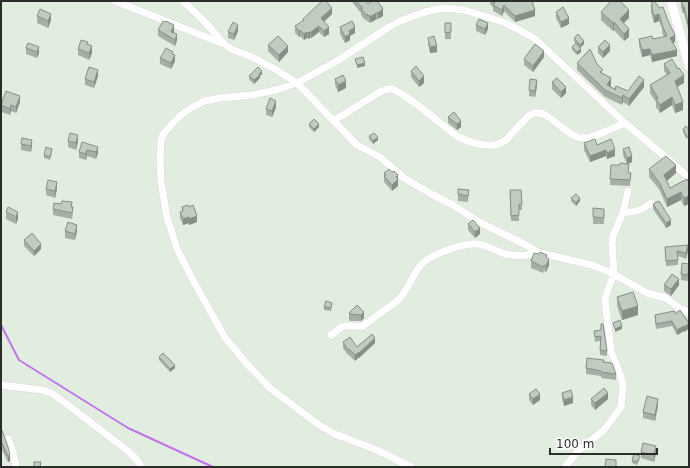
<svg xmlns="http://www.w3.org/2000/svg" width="690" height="468" font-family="'DejaVu Sans',sans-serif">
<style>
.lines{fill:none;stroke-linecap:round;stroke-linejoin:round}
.stream{stroke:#c274ed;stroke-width:2}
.minor-casing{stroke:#e4d4e1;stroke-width:8}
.tertiary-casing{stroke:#e4d4e1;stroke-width:10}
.minor{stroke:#fff;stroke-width:7}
.tertiary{stroke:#fff;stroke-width:9}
.wall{fill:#a6afa6}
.shaded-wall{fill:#878f87}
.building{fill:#c1ccc1;stroke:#878f87}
</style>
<rect width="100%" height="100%" fill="#e0eddf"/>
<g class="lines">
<path class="stream" d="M1,325l18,35 109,68 85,39"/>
<defs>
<path id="minor" d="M115,1l106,42
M183,1l23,22 18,21 7,5 21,8 21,11 24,15 60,62 23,12 24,21 29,17 18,9 30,19 43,21 16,9 52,12 22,9 33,19 19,5 13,10 10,5
M333,121l47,-29c4,-2 8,-4 12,-3 5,2 9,5 13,7 12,8 23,17 34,26 7,5 14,13 22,16 12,6 35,12 46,1 5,-5 10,-12 16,-17 3,-4 8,-8 12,-9 14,-3 31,24 47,25 11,1 32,-11 43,-15
M623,212c13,1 18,-2 28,-9
M331,335c4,-2 7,-6 11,-8 5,-3 14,0 21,-1 7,-5 13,-10 20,-15 5,-4 12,-7 17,-13 8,-9 12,-21 19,-31 9,-12 37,-21 52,-23 12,-2 24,7 35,10 12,3 23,1 34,-1
M1,385l41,5 11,4 15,11 60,46 10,10 3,6
M8,439l5,13 3,15
M411,467l-34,-17 -42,-16 -16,-9 -48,-36 -25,-26 -22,-27 -30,-54 -17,-33 -10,-32 -6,-36 -1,-23 1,-18 3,-7 8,-9 9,-9 10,-7 13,-7 16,-3 33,-3 23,-5 21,-7 40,-22 52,-34 11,-6 25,-9 18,-4 21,2 20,6 22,7 28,15 91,85 51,43 13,12
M565,467l13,-16 26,-21 17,-23 2,-20 -1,-6 -2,-7 -9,-23 -6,-52 3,-10 6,-15 -2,-30 1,-8 10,-24 5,-21"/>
<path id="tertiary" d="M671,1l18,65"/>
</defs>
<use href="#minor" class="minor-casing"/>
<use href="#tertiary" class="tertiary-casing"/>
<use href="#minor" class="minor"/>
<use href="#tertiary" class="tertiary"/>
</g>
<path class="wall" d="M352,1h13l3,3 2,-2v-1h7l6,15 -11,6v-1l-2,2 -1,-1h-1l-1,-2 -1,1 -5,-6v-2l-9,-11z
M490,1h42l3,15 -20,6 -11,-11 -2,5 -9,-5v-4l-3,-3z
M651,1h4v1l20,40 -2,1 4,13 -25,6 -2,-7 -8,2 -3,-11v-7h14l11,-2 -2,-5v-4l-3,-7 -5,2 -3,-11v-7h1z
M681,1h8v32l-5,-20h-1l-2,-6z
M556,12l13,12 -8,4 -5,-10z
M601,12l28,6 -6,5 6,14 -5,4 -10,-11 -1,1 -12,-11z
M332,14l-8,8 5,12 -5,3 -5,-5 -8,6h-1l-2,1 -1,-1 -3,2 -4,-4 -1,1 -4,-4v-7l8,-5v-2z
M37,16l14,4 -3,8 -11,-5z
M445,23h6v16h-6z
M476,25l12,4 -3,6 -9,-4z
M340,27l15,6 -5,3v4l-5,3 -5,-9z
M158,30l16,1v2l3,7 -2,6 -17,-10z
M238,31l-4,9 -6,-2v-6z
M428,38l9,14 -7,1 -2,-9z
M574,38l10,6 -4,4 1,4 -4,3 -5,-5v-3l4,-3 -2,-3z
M88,45l4,8 -3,7 -11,-5v-6z
M268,45l20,7 -9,10 -11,-11z
M598,47l12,4 -7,7 -5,-5z
M26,48l13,5 -2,5 -11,-4z
M173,54l2,7 -4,8 -11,-5v-6z
M544,57l-11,15 -9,-7v-6z
M577,63l20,1 6,10 8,11 -1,1 5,3 13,2 16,-4 -15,19 -6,-4 -1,3 -17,-8 -28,-27z
M664,64l20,19 -7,4 6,23 -8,3 -3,-8 -12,8 -4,-6v-5l-6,-9v-8l17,-10 -3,-4z
M411,71l13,12 -5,4 -8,-10z
M262,74l-2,2v2l-6,6 -5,-5v-3z
M98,76l-4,12 -9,-3v-6z
M335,79l11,9 -8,4 -3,-7z
M552,82l14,11 -5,5 -9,-9z
M537,86l-2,11 -6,-1v-6z
M20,102l-4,11 -5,-2 -1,4 -9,-3v-7z
M276,107l-4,10 -6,-2v-6z
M448,117l13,10 -4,3 -9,-7z
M309,124l10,3 -5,5 -5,-5z
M683,129l6,1 -2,10 -4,-8z
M369,136l9,4 -5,4 -4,-5z
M68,141h10l-2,9 -8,-3z
M82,142l16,11 -2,6 -9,-3 -1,4 -7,-2v-6z
M584,143l13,2 18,11 -8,3 -1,-3 -16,6 -6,-12z
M21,144l11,2 -1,6 -10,-2z
M623,149l9,13 -4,2v9h3l-1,13 -20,-1 1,-20h9l7,-1 -4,-9z
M52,152l-2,8 -6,-2v-3z
M649,169l27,4 -9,8 3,7 19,-5v21l-5,2 -3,-6 -14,7 -8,-18 -10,-12z
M384,173l14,6v7l-6,5 -8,-9z
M46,189h11l-2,9 -9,-3z
M469,190l-1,12 -10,-1v-7z
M510,190l12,14v6h-3v11h-8z
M571,198l9,3 -4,5 -5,-5z
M61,204l11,3 1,6 -1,6 -19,-4v-6z
M653,204l18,21 -5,3 -13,-19z
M182,207l15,15 -8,3v-2l-6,2 -3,-7v-6h2z
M593,208l11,1v15h-11z
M6,212l12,7 -2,5 -10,-5z
M468,224l12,10 -5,4 -7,-8z
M65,231h12l-2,9 -10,-2z
M24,240l17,9 -7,7 -10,-10z
M665,247l23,4 -2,8 -8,-3v9l-12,1z
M547,257l2,8 -3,7 -2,-1 -1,2 -12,-5v-7z
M689,264l-1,17 -7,-1v-6z
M664,285h15l-8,11 -7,-5z
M617,297l21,18 -16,5 -5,-14z
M357,305l7,13 -3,3h-11l-1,-2v-6z
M332,306l-1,5 -7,-1v-3z
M675,314l14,9 -5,9v-1l-7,4 -5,-9 -16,3 -1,-9v-5z
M601,330l6,21v5l-7,-1v-14l-5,1 -1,-11z
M343,342l14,5 18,-4 -16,15v-1l-4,4 -6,-6h-1l-5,-7z
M159,357l16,11 -5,4 -11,-12z
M604,362l12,12v6l-15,-2v-2l-15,-2v-6z
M562,393l11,10 -9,3 -2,-7z
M529,394l11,6 -7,5 -4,-5z
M591,399h17l-13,11 -4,-5z
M658,405l-3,16 -12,-3v-6z
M1,431l9,30 -2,1 -7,-14z
M641,452l15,1 -2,9 -13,-4z
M640,459l-3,6 -5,-2v-3z"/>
<path class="shaded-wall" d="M504,5v6l-2,5v-6z
M683,7h1v6h-1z
M332,8v6l-11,10v-6z
M383,9v7l-5,3v-6z
M535,10v6l-20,6v-6z
M629,10v8l-9,9v-8z
M376,13v6l-4,3v-6z
M51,14v6l-3,8v-7z
M659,14v7l-5,2v-7z
M372,15v6l-2,2v-6z
M569,18v6l-8,4v-6z
M614,22v8l-1,1v-8z
M488,23v6l-3,6v-6z
M174,25v6l-3,7v-6z
M238,25v6l-4,9v-6z
M319,26v6l-8,6v-6z
M329,27v7l-5,3v-6z
M355,27v6l-5,3v4l-5,3v-6l4,-6z
M629,29v8l-5,4v-7z
M300,30v6l-1,1v-6z
M307,32v6l-3,2v-6z
M310,32v6l-2,1v-6z
M177,34v6l-2,6v-6z
M675,35v7l-5,3v-7z
M584,41v3l-4,4v-3z
M610,45v6l-7,7v-6z
M92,46v7l-3,7v-7z
M288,46v6l-9,10v-7z
M437,46v6l-7,1v-6z
M39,47v6l-2,5v-6z
M581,49v3l-4,3v-3z
M650,49v6l-8,2v-7z
M677,50v6l-25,6v-7z
M544,51v6l-11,15v-6z
M175,55v6l-4,8v-6z
M365,63v3l-8,2v-3z
M98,70v6l-4,12v-6z
M262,71v3l-2,2v2l-6,6v-4z
M684,75v8l-9,5v-7z
M424,76v7l-5,4v-6z
M611,78v7l-4,7v-7z
M537,80v6l-2,11v-6z
M644,80v7l-15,19v-7z
M346,81v7l-8,4v-7z
M566,87v6l-5,5v-6z
M623,95v7l-1,3v-7z
M20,96v6l-4,11v-6z
M672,97v8l-12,8v-8z
M276,101v6l-4,10v-6z
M683,102v8l-8,3v-8z
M11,105v6l-1,4v-6z
M461,121v6l-4,3v-6z
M319,124v3l-5,5v-3z
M78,135v6l-2,9v-7z
M378,137v3l-5,4v-3z
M32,140v6l-1,6v-6z
M98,147v6l-2,6v-7z
M615,149v7l-8,3v-6z
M87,150v6l-1,4v-6z
M606,150v6l-16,6v-6z
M632,156v6l-5,2v-6z
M676,165v8l-12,10v-8z
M398,175v11l-6,5v-6l4,-8z
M57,182v7l-2,9v-7z
M681,192v8l-14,7v-8z
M689,196v8l-5,2v-8z
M580,198v3l-4,5v-3z
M18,212v7l-2,5v-7z
M197,216v6l-8,3v-6z
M189,217v6l-6,2v-6z
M671,220v5l-5,3v-5z
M77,225v6l-2,9v-6z
M480,228v6l-5,4v-6z
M41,244v5l-7,7v-5z
M688,245v6l-2,8v-6z
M549,259v6l-3,7v-6z
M679,279v6l-8,11v-7z
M638,306v9l-16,5v-9z
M364,312v6l-3,3v-6z
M689,323v6l-5,3v-5z
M622,326v3l-7,3v-3z
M684,326v5l-7,4v-5z
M375,338v5l-16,15v-5z
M359,352v5l-4,4v-6z
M175,365v3l-5,4v-3z
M608,393v6l-13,11v-7z
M540,394v6l-7,5v-6z
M573,397v6l-9,3v-6z
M658,399v6l-3,16v-6z
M656,446v7l-2,9v-7z
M10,455v6l-2,1v-6z"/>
<path class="building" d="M322,1h4l6,7 -11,10 8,9 -5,4 -5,-5 -8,6h-1l-2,1 -1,-1 -3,2 -4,-4 -1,1 -4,-5 9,-6 -1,-1z
M356,1h9l3,3 4,-3h5l5,6 1,2 -5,4h-2l-4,3v-1l-2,2 -1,-2 -1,1 -1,-2 -1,1 -5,-6 2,-1z
M493,1h39l3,9 -20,6 -11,-11 -2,5 -9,-5 2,-2z
M611,1h9l9,9 -9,9 9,10 -5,5 -10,-12 -1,1 -12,-11z
M652,1h2l6,7 3,-1 5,14 7,14 -5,3 7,12 -25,5 -2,-6 -8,1 -3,-11 13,-3 1,3 14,-3 -5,-11v-1l-3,-10 -5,2 -3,-11 1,1z
M681,1h8v26l-5,-20h-1z
M563,7l6,11 -8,4 -5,-10z
M40,9l11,5 -3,7 -11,-5z
M479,19l9,4 -3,6 -9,-4z
M163,21l2,1 1,-1 8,4 -3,7 6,2 -2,6 -17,-10z
M352,21l3,6 -6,4 1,3 -5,3 -5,-10z
M233,22l5,3 -4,9 -6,-2z
M445,23h6v9l-6,1z
M578,34l6,7 -4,4 -6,-7z
M278,36l10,10 -9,9 -11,-10z
M434,36l3,10 -7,1 -2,-9z
M81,40l7,2 -1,2 5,2 -3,7 -11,-4z
M605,40l5,5 -7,7 -5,-5z
M28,43l11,4 -2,5 -11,-4z
M576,43l5,6 -4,3 -5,-5z
M535,44l9,7 -11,15 -9,-7z
M166,48l7,4 -1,2 3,1 -4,8 -11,-5z
M590,49l7,15 6,6 -3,2 11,6 -4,7 9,5 -1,-2 1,-2 12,5 11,-15 5,4 -15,19 -6,-4 -1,3 -17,-8 -28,-27z
M363,57l2,6 -8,2 -2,-6z
M672,59l6,10 1,-1 5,7 -9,6 8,21 -8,3 -3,-8 -12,8 -4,-6 2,-1 -8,-13 20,-12 -6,-9z
M416,66l8,10 -5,5 -8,-10z
M89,67l9,3 -4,12 -9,-3z
M258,67l4,4 -3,3 1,1 -6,5 -5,-4z
M343,75l3,6 -8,4 -3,-6z
M557,78l9,9 -5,5 -9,-10z
M530,79l7,1 -2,11 -6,-1z
M6,91l14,5 -4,11 -5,-2 -1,4 -9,-4z
M270,98l6,3 -4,10 -6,-2z
M454,112l7,9 -4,3 -9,-7z
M314,119l5,5 -5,5 -5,-5z
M686,126l3,4v5l-2,2 -4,-8z
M70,133l8,2 -2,8 -8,-2z
M374,133l4,4 -5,4 -4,-5z
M22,138l10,2 -1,6 -10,-2z
M595,139l2,6 14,-6 4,10 -8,4 -1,-3 -16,6 -6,-13z
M82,142l16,5 -2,5 -9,-2 -1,4 -7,-2z
M46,147l6,2 -2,8 -6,-2z
M629,147l3,9 -5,2 -4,-9z
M666,156l10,9 -12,10 6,13 17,-9 2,4v13l-5,2 -3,-6 -14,7 -8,-17 -10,-13z
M620,163l9,1 -1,8 3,1 -1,7 -20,-1 1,-14h9z
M389,169l3,3 2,-1 4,4 -2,2 2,2 -6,6 -8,-9 2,-1 -2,-2z
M48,180l9,2 -2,9 -9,-2z
M458,189l11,1 -1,6 -10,-2z
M510,190h11l1,14h-3v11l-8,1z
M576,194l4,4 -4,5 -5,-5z
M62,201l10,1 -1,5h2l-1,6 -19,-4 1,-6 7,1z
M659,201l12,19 -5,3 -13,-19z
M188,205l1,2 4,-2 4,11 -8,3v-2l-6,2 -3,-7 3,-1 -1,-4z
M8,207l10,5 -2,5 -10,-5z
M593,208l11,1v9l-11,-1z
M473,220l7,8 -5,4 -7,-8z
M68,222l9,3 -2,9 -10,-3z
M32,233l9,11 -7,7 -10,-11z
M688,245l-2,8 -9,-2 1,9 -12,1 -1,-14z
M540,252l7,3 -1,2 3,2 -3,7 -2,-1 -1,2 -12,-6 3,-8 5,1z
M682,263l7,1 -1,11 -7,-1z
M672,274l7,5 -8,10 -7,-4z
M633,292l5,14 -16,5 -5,-14z
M326,301l6,2 -1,5 -7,-1z
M357,305l7,7 -3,3 -11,-1 -1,-1z
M680,310l9,13 -5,4v-1l-7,4 -5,-9 -16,3 -1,-9 19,-4 1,3z
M620,320l2,6 -7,3 -2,-6z
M601,324h2l4,27 -7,-1 1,-14 -6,1 -1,-6 7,-1z
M372,334l3,4 -16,15v-1l-4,3 -6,-6 -1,1 -5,-8 7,-5 7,10z
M163,353l12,12 -5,4 -11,-12z
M587,358l17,2 -1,2 9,1 4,11 -15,-2v-1l-15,-3z
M604,388l4,5 -13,10 -4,-4z
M536,389l4,5 -7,5 -4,-5z
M571,390l2,7 -9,3 -2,-7z
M647,396l11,3 -3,16 -12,-3z
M2,430l6,17 2,8 -2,1 -7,-15v-10z
M643,443l13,3 -2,9 -13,-3z
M634,454l6,2 -3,6 -5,-2z
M606,459l10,1v7h-11z
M34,462h7l-1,5h-6z"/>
<rect width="690" height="468" fill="none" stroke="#2c2c2c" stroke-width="4"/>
<path d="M550 448v6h107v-6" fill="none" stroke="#2c2c2c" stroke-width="2"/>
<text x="556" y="448" font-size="12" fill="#2c2c2c" stroke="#ffffff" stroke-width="3" paint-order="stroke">100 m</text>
</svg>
